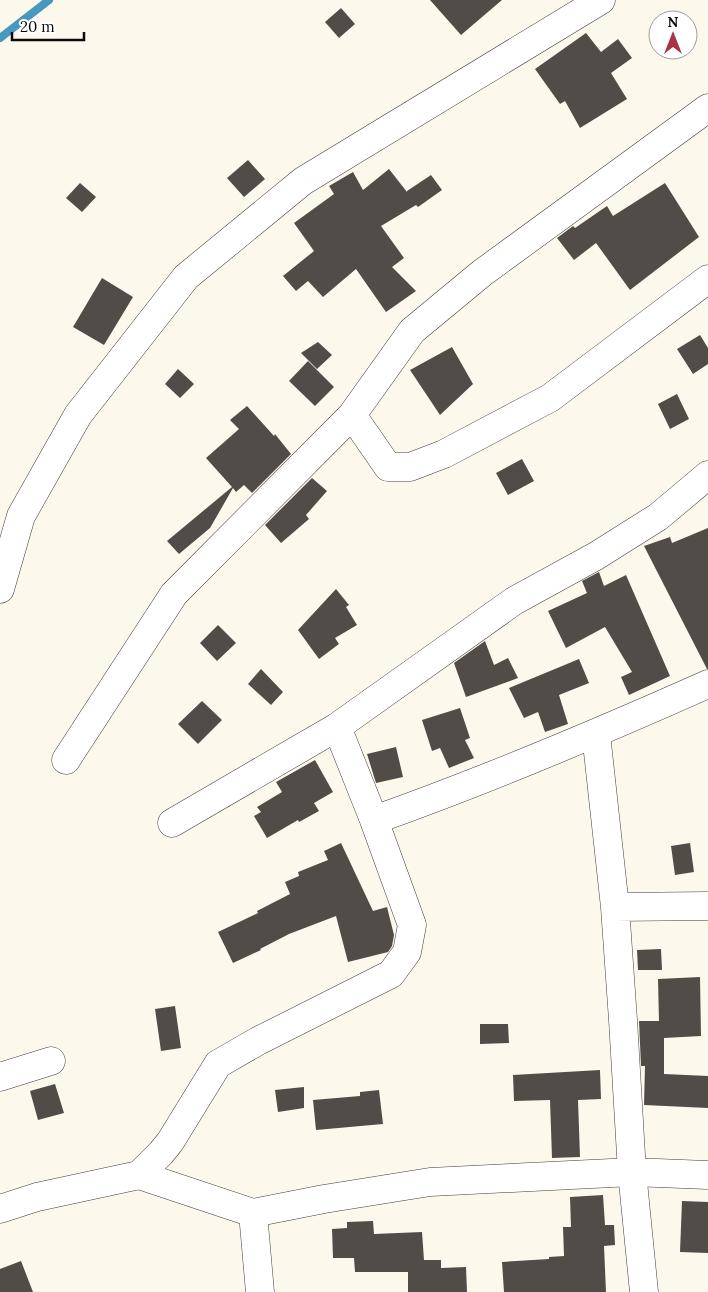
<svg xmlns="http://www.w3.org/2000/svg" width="708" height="1292" font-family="Lora,serif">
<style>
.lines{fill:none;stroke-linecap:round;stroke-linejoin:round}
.stream{stroke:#4699bd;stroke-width:8}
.building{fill:#524c49}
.minor-casing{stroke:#3e3e3e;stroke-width:29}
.minor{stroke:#fff;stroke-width:28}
</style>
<rect width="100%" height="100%" fill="#fdf8ec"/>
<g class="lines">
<path class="stream" d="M0,38l49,-38"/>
</g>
<path class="building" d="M430,0h72l-41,35z
M341,8l14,16 -16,14 -14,-16z
M586,33l15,19 17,-13 14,19 -21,15 16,26 -47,29 -15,-27 -5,3 -25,-35z
M248,160l17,19 -21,18 -17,-19z
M389,169l18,23v-1l24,-16 11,15 -24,17 -2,-2 -35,21 23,32 -12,9 24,24 -30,21 -30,-43 -33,28 -15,-16 -12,10 -13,-15 31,-25 -20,-28 40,-29 -5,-8 24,-14 10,18z
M80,183l16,14 -14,15 -16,-14z
M665,183l34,54 -69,53 -34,-47 -22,17 -17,-22 16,-12 2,2 32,-22 6,10z
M102,278l31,19 -29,48 -31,-18z
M700,335l8,13v16l-15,10 -16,-25z
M318,342l14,13 -15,14 -16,-16z
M452,347l21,37 -33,31 -30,-45z
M308,361l26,26 -19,19 -26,-25z
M178,369l16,15 -14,14 -15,-14z
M677,394l12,25 -19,10 -12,-25z
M247,406l27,30 1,-2 16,20 -39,39 -8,-8 -8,7 -3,-4 -23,40 -31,26 -12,-13 65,-54 -26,-29 33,-29 -9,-9z
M522,459l12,22 -26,14 -12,-22z
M312,478l15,13 -21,24 3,4 -28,24 -16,-18z
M708,528v141h-1l-63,-123 26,-9 2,6z
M599,572l5,14 22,-11 44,101 -41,19 -8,-18 11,-5 -27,-45 -39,21 -18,-37 39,-18 -5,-12z
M336,589l13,16 -3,2 11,18 -22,13 4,6 -20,15 -21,-29z
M218,625l18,18 -19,18 -17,-18z
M485,641l9,24 14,-7 10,20 -52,19 -12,-34z
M579,659l10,24 -30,12 9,29 -23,8 -7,-20 -14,6 -15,-30z
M261,669l22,23 -12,13 -23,-21z
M202,701l20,19 -24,24 -20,-20z
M460,708l10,30 -5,2 9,18 -25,10 -9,-20 -8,3 -10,-31z
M396,747l7,30 -27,6 -9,-29z
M315,760l18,32 -19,11 5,8 -20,11 -1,-2 -31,18 -13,-22 7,-4 -4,-5 25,-15 -6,-10z
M341,843l32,68 14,-4 7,28 -2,11 -4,6 -40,10 -12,-46 -47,18 -29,15 1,1 -28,13 -15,-31 40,-19 -1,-2 33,-17 -5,-12 14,-6 -1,-4 30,-12 -4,-9z
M690,843l4,29 -19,3 -4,-29z
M661,949l1,21h-24l-1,-20z
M700,977l1,59 -37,2v36l44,2v32l-64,-3 1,-39h-4l-2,-45h20l-1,-42z
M175,1006l6,42 -20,3 -6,-42z
M480,1024h28l1,19 -29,1z
M600,1070l1,29 -23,1 2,57 -28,1 -2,-58 -36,1 -1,-26z
M55,1084l9,29 -26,7 -8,-29z
M304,1087v21l-26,4 -3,-22z
M379,1090l4,34 -67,6 -3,-30 47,-4v-4z
M603,1195l2,30h9l1,20 -11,1 2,46h-102l-2,-30 47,-3v-2l15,-1 -1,-29h8l-1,-30z
M682,1201l26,1v51l-28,-1z
M373,1221l1,13 48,-2 2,28h17v8l25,-1 1,25h-59v-20h-53l-1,-14h-21l-1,-29 15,-1v-6z
M21,1261l12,31h-33v-23z"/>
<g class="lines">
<defs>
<path id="minor" d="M352,415l36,52h22l34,-13 106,-56 158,-119
M0,589l21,-73 57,-101 108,-138 117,-96 298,-181
M596,734l19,173 8,113 9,152 12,120
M66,760l108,-166 178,-179 60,-84 70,-58 226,-165
M374,820c113,-40 224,-87 334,-136
M172,823l165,-96
M615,907l93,-1
M0,1077l51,-16
M139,1175l22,-22 9,-11 48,-78 40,-23 133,-67 16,-22 5,-27 -38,-105 -37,-93 177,-126 82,-45 62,-39 50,-42
M0,1209l37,-12 102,-22 114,38 71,-14 106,-17 202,-10 76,3
M253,1213l7,79"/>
</defs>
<use href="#minor" class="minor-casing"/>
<use href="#minor" class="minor"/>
</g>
<g transform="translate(673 35)"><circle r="24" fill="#ffffff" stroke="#9d9d9d"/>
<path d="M0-4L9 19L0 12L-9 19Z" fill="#aa3445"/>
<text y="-8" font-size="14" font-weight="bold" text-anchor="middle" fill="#0b0b0b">N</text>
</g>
<path d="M12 32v8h72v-8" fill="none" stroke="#0b0b0b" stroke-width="2.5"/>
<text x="20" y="32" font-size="15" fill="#0b0b0b" stroke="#ffffff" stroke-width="4" paint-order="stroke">20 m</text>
</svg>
